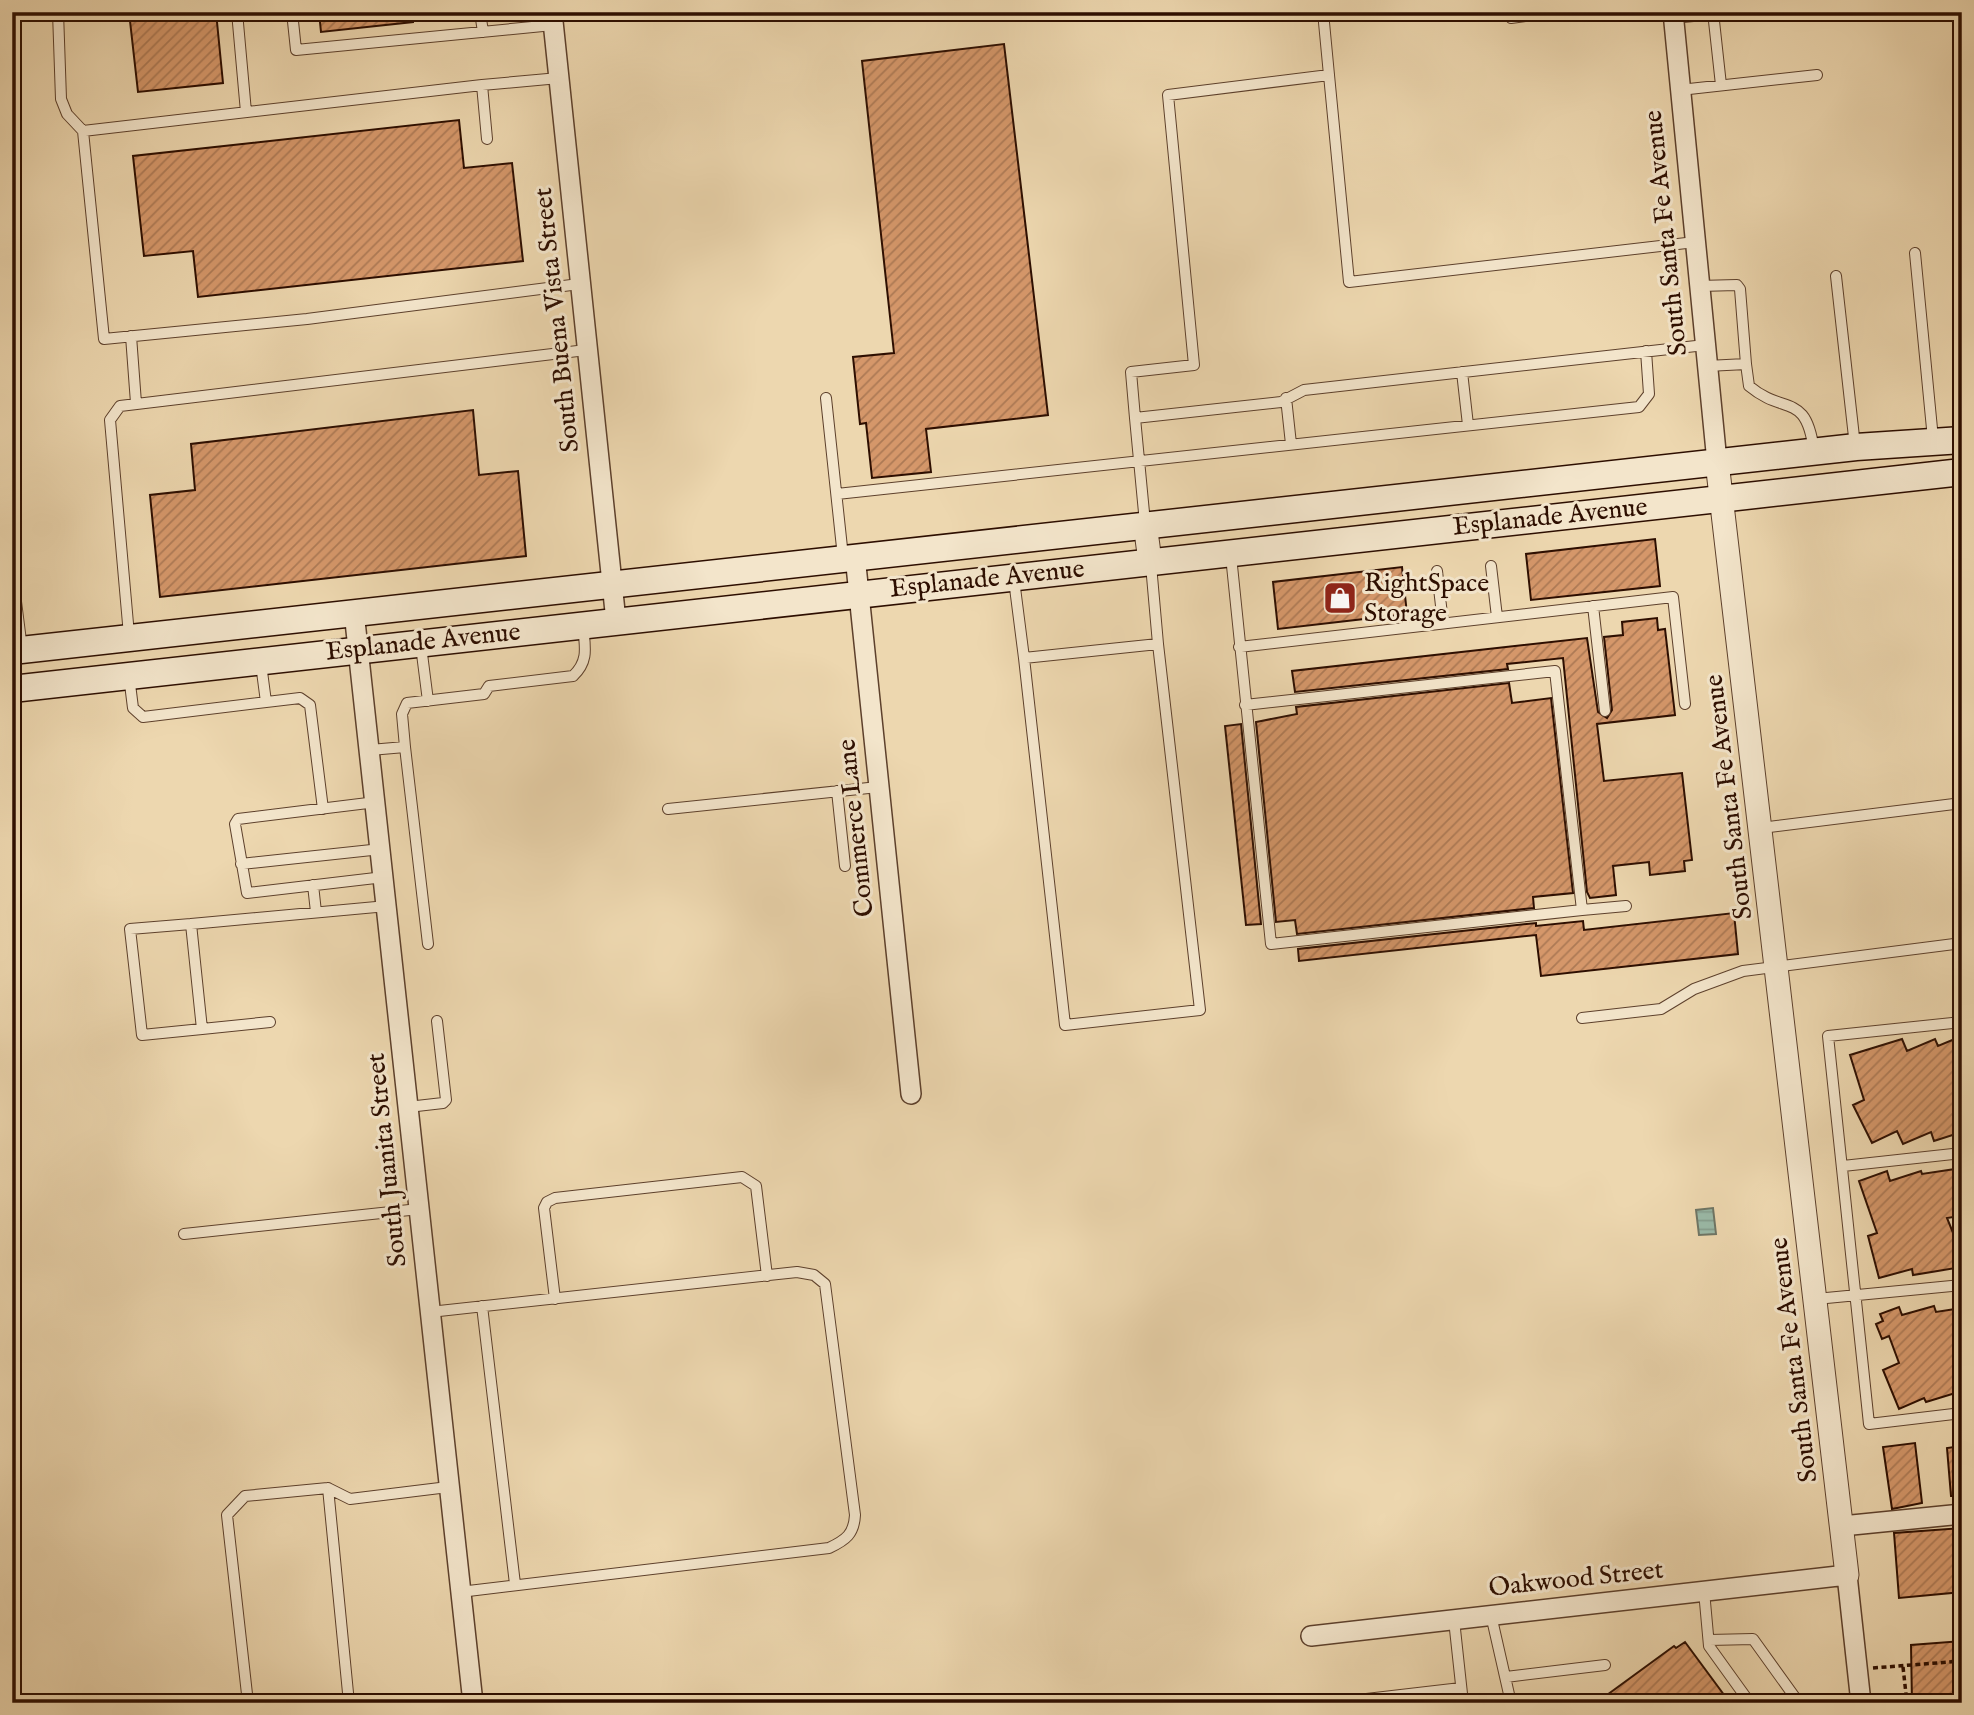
<svg xmlns="http://www.w3.org/2000/svg" width="1974" height="1715" font-family="'IM FELL English',serif">
<style>
.water{fill:url(#water-rules);stroke:#6e7565;stroke-width:2}
.building{fill:url(#building-hatch);stroke:#2d0e00;stroke-width:2}
.lines{fill:none;stroke-linecap:round;stroke-linejoin:round}
.service-casing{stroke:#5d402c;stroke-width:12}
.minor-casing{stroke:#5d402c;stroke-width:22}
.tertiary-casing{stroke:#5d402c;stroke-width:25}
.secondary-casing{stroke:#2d0e00;stroke-width:29}
.path{stroke:#2d0e00;stroke-width:3.5;stroke-dasharray:5 3.5;stroke-linecap:butt}
.service{stroke:#f3e5cb;stroke-width:10}
.minor{stroke:#f3e5cb;stroke-width:19}
.tertiary{stroke:#f3e5cb;stroke-width:23}
.secondary{stroke:#f3e5cb;stroke-width:26}
.labels{text-anchor:middle;dominant-baseline:central;stroke-width:6;stroke-linejoin:round;paint-order:stroke}
.street-label{font-size:26px;fill:#2d0e00;stroke:#f3e5cb}
.poi-label{font-size:26px;fill:#2d0e00;stroke:#f3e5cb;text-anchor:start}
</style>
<defs>
<pattern id="water-rules" width="6" height="5" patternUnits="userSpaceOnUse" patternTransform="scale(1.75)"><rect width="6" height="5" fill="#9abaa8"/><path d="M0 2.5h6" fill="none" stroke="#859f8f"/></pattern>
<pattern id="building-hatch" width="6" height="6" patternUnits="userSpaceOnUse" patternTransform="scale(1.75)"><rect width="6" height="6" fill="#d5976a"/><path d="M-1 1l2-2M0 6l6-6M5 7l2-2" fill="none" stroke="#ad7a55"/></pattern>
</defs>
<rect width="100%" height="100%" fill="#edd7af"/>
<filter id="stains"><feTurbulence type="fractalNoise" baseFrequency=".00286" numOctaves="4"/><feColorMatrix values="0 0 0 0 .2 0 0 0 0 .09 0 0 0 0 .02 0 0 0 .5 -.17"/></filter>
<radialGradient id="worn" r=".72"><stop offset=".6" stop-color="#630" stop-opacity="0"/><stop offset="1" stop-color="#630" stop-opacity=".3"/></radialGradient>
<path class="water" d="M1713,1208l3,26 -17,1 -3,-25z"/>
<path class="building" d="M129,12h87l7,71 -85,9z
M319,12h94v10l-92,10z
M1004,44l44,371 -122,14 5,43 -59,6 -6,-55 -6,1 -7,-67 41,-4 -32,-292z
M459,120l5,48 48,-5 11,98 -325,36 -5,-46 -49,5 -11,-100z
M473,410l6,65 39,-4 8,85 -366,41 -10,-102 45,-5 -4,-46z
M1655,539l5,47 -129,14 -5,-46z
M1402,567l5,47 -129,15 -5,-47z
M1657,618l1,12 7,-1 10,86 -78,9 7,57 78,-8 10,87 -8,1 1,10 -35,4 -1,-13 -36,4 3,29 -26,3 -3,-6 -24,-234 -56,6 1,5 -213,23 -3,-21 295,-33 11,74 9,6 5,-8 -8,-73 19,-2 -1,-13z
M1509,683l3,20 39,-5 22,195 -40,4 1,11 -237,26 -2,-14 -19,2 -20,-200 41,-8 -1,-7z
M1241,724l20,200 -15,1 -21,-199z
M1734,913l4,41 -197,22 -5,-41 -237,26 -1,-12 238,-26v3l47,-5 1,9z
M1962,1036v96l-28,9 -3,-9 -28,12 -6,-13 -25,12 -19,-38 11,-5 -14,-45 52,-16 5,12 28,-12 3,7z
M1962,1168v16l-6,2 4,30 -13,2 15,37v12l-49,8 -1,-6 -33,9 -11,-42 9,-3 -18,-52 28,-10 3,10 31,-10 1,3z
M1934,1306l2,6 26,-4v83l-36,11 -2,-4 -25,11 -16,-39 16,-7 -10,-27 -7,3 -6,-15 7,-3 -3,-7 19,-7 3,8z
M1915,1443l7,60 -30,6 -9,-62z
M1962,1446v50h-11l-4,-48z
M1962,1528v64l-63,6 -5,-65z
M1962,1641v56l-11,1 1,5h-40l-1,-58z
M1685,1642l45,61h-134l78,-57 2,2z"/>
<g class="lines">
<defs>
<path id="service" d="M58,12l3,87 6,15 16,17
M237,12l9,100
M292,12l4,38 257,-25
M480,12l3,20
M1323,12l6,63
M1713,12l8,73
M1511,18l45,-6
M1673,18l61,-6
M482,85l-399,46 21,208 203,-20 272,-35
M1680,90l137,-15
M487,139l-5,-54 77,-7
M1915,253l18,186
M1836,276l19,170
M1699,286l38,-1 3,4 6,75
M131,336l5,67
M1707,366l39,-2 3,22c36,30 57,5 65,65
M1462,372l6,53
M826,398l17,159
M1286,398l5,46
M1135,418l-4,-46 63,-7 -26,-270 161,-20 20,207 346,-40
M837,494l802,-87 10,-13 -3,-43
M1145,523l-10,-105 146,-16 23,-12 401,-45
M1231,556l40,388 311,-34 -27,-239 -310,34
M1491,566l6,51
M12,570l10,79
M1437,571l6,52
M1014,580l10,78 134,-14 -7,-79
M1593,606l12,105
M129,635l-19,-215 10,-14 466,-56
M421,646l7,55
M1239,647l434,-50 12,107
M1024,658l41,367 135,-15 -42,-366
M261,664l5,38
M129,676l4,32 10,9 157,-19 10,7 13,104
M405,747l-3,-33 5,-11 77,-9 5,-8 84,-10c16,-15 12,-29 10,-50
M370,750l35,-3 23,197
M837,791l8,75
M376,802l-138,17 -3,5 12,69 137,-16
M668,809l210,-22
M1761,828l201,-25
M241,864l140,-15
M313,885l3,27
M1582,910l44,-4
M191,924l-61,5 12,106 60,-6 -11,-105 196,-18
M1582,1018l79,-9 33,-20 49,-18 219,-28
M1962,1022l-134,14 41,388 93,-11
M202,1029l68,-7
M408,1107l35,-4 3,-3 -9,-79
M1843,1166l119,-13
M184,1234l235,-25
M555,1299l-11,-91 3,-6 8,-4 187,-21 14,9 11,90
M1816,1299l146,-14
M482,1306l33,278
M430,1312l367,-40 17,3 11,9 30,231c-1,19 -9,25 -26,33l-369,44
M328,1488l21,215
M1704,1591l5,55 41,57
M1491,1615l20,88
M1454,1620l9,83
M1709,1640l44,-1 46,64
M1506,1677l99,-12
M248,1703l-21,-188 18,-19 83,-8 22,11 98,-12
M1332,1703l129,-15"/>
<path id="minor" d="M552,12l64,609
M1673,12l44,450
M855,556l56,538
M354,612l119,1091
M1842,1526l120,-12
M1311,1636l536,-61 14,128"/>
<path id="tertiary" d="M1717,462l130,1113
M1145,524l5,37"/>
<path id="secondary" d="M12,651l1844,-204 106,-7
M12,689l1950,-217"/>
</defs>
<use href="#service" class="service-casing"/>
<use href="#minor" class="minor-casing"/>
<use href="#tertiary" class="tertiary-casing"/>
<use href="#secondary" class="secondary-casing"/>
<path class="path" d="M1903,1667l4,36
M1873,1668l89,-7"/>
<use href="#service" class="service"/>
<use href="#minor" class="minor"/>
<use href="#tertiary" class="tertiary"/>
<use href="#secondary" class="secondary"/>
</g>
<defs>
<symbol id="shop-square" viewBox="-11 -11 22 22"><rect x="-9" y="-9" width="18" height="18" rx="4" fill="#8f2418" stroke="#f3e5cb"/><path d="M-5-2.5h2.3a2.7 3.5 0 0 1 5.4 0H5L5.5 6h-11ZM-1.5-2.5h3a1.5 2.3 0 0 0-3 0Z" fill="#fff"/></symbol>
</defs>
<g fill-rule="evenodd">
<use href="#shop-square" x="1321" y="579" width="38" height="38"/>
</g>
<g class="labels">
<g class="street-label">
<text transform="translate(1666 233) rotate(-96)">South Santa Fe Avenue</text>
<text transform="translate(557 320) rotate(-96)">South Buena Vista Street</text>
<text transform="translate(1550 517) rotate(-6)">Esplanade Avenue</text>
<text transform="translate(987 579) rotate(-6)">Esplanade Avenue</text>
<text transform="translate(423 642) rotate(-6)">Esplanade Avenue</text>
<text transform="translate(1729 797) rotate(-97)">South Santa Fe Avenue</text>
<text transform="translate(856 828) rotate(-96)">Commerce Lane</text>
<text transform="translate(387 1160) rotate(-96)">South Juanita Street</text>
<text transform="translate(1794 1360) rotate(-97)">South Santa Fe Avenue</text>
<text transform="translate(1576 1579) rotate(-6)">Oakwood Street</text>
</g>
<g class="poi-label">
<text x="1364" y="583">RightSpace<tspan x="1364" dy="30">Storage</tspan></text>
</g>
</g>
<rect width="1974" height="1715" fill="none" stroke="#edd7af" stroke-width="42"/>
<rect x="14" y="14" width="1946" height="1687" fill="none" stroke="#2d0e00" stroke-width="3.5"/>
<rect x="21" y="21" width="1932" height="1673" fill="none" stroke="#2d0e00" stroke-width="2"/>
<rect width="100%" height="100%" filter="url(#stains)"/>
<rect width="100%" height="100%" fill="url(#worn)"/>
</svg>
